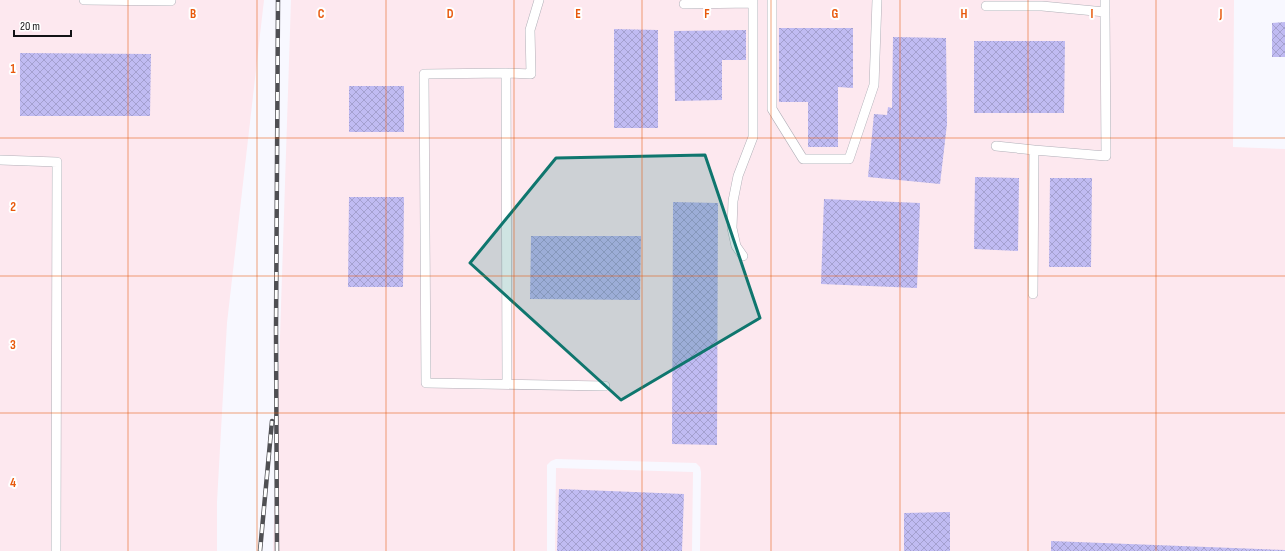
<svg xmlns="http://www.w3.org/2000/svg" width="1285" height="551" font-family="'Sofia Sans Condensed',sans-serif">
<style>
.industrial{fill:#fde8ef}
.building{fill:url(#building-cross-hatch)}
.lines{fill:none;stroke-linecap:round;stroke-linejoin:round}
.service-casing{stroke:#b1b0b8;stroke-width:10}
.service{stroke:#fff;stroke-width:9}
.rail-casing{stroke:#4f4f53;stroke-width:4.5}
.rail{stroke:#fff;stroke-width:3;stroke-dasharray:9;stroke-linecap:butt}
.marked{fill:#0f766e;fill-opacity:0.2;stroke:#0f766e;stroke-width:3;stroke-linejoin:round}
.grid{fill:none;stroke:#e8590c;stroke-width:1;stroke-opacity:0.55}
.grid-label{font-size:13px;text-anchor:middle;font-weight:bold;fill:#e8590c;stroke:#fff;stroke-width:4;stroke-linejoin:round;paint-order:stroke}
</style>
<defs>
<pattern id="building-cross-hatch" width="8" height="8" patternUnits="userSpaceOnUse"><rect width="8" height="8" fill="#c0bbf2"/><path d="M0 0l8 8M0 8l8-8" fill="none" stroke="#a4a0cf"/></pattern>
</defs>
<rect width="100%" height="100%" fill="#f8f8ff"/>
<path class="industrial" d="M0,0h264l-37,323 -10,179v49h-217z
M291,0h943l-1,147 52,2v402h-585l1,-79 -1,-5 -4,-4 -140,-4 -5,2 -4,4v86h-274z
M556,468l137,4 -1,79h-137z"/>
<path class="building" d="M1285,22v35h-13v-34z
M779,28h74v60l-15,-1v60h-30v-45h-29z
M614,29l44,1v98h-44z
M746,30v30h-24v40l-47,1 -1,-70z
M893,37l53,1 1,86 -7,60 -72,-7 6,-63 13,1 1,-8 4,1z
M974,41h91l-1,72h-90z
M20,53l131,1 -1,62h-130z
M349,86h55v46h-55z
M975,177l44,1 -1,73 -44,-2z
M1050,178h42l-1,89h-42z
M349,197h55l-1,90h-55z
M824,199l96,4 -3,85 -96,-4z
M673,202l45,1 -1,242 -45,-1z
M531,236h110l-1,64 -110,-1z
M559,489l125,5 -2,57h-125z
M950,512v39h-46v-38z
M1051,541l234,9v1h-234z"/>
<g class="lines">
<defs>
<path id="service" d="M84,0l87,1v-1
M539,0l-9,30 1,44 -25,-1 -82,1 2,309 179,3
M772,0v109l31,50h46l25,-74 3,-85
M684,4l69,-1
M986,6h56l63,6v-12
M506,73l1,311
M996,146l38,4
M0,160l57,2 -1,389
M743,256l-7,-10 -4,-18 1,-27 5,-25 15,-39v-137
M1033,294l1,-144 72,6 -1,-144"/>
</defs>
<use href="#service" class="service-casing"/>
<use href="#service" class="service"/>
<defs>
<path id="rail" d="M260,551l12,-130
M277,551l-1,-221 2,-330"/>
</defs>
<use href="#rail" class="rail-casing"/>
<use href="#rail" class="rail"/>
</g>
<path class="marked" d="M705,155l55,163 -139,82 -151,-137 86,-105z"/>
<path class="grid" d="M128,0v551M257,0v551M386,0v551M514,0v551M642,0v551M771,0v551M900,0v551M1028,0v551M1156,0v551M0,138h1285M0,276h1285M0,413h1285"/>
<g class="grid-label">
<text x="193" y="18">B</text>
<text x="321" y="18">C</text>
<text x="450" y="18">D</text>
<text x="578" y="18">E</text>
<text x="707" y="18">F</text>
<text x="835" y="18">G</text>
<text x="964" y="18">H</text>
<text x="1092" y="18">I</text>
<text x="1221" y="18">J</text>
<text x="13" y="73">1</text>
<text x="13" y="211">2</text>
<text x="13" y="349">3</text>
<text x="13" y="487">4</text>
</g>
<path d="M14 30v6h57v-6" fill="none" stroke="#121215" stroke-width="2"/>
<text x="20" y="30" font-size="12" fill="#121215" stroke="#ffffff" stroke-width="3" paint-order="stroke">20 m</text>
</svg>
